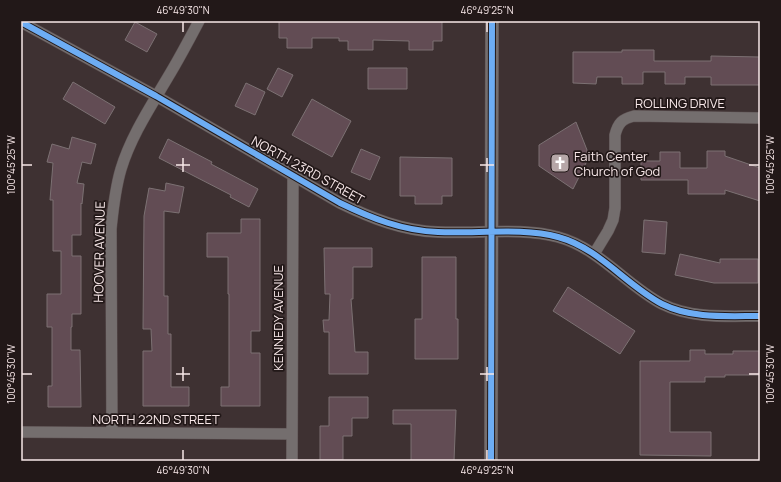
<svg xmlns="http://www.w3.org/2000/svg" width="781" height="482" font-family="Manrope,sans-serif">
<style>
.building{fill:#624c54;stroke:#7c7173}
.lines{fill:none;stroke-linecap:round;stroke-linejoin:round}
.minor-casing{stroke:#5b4f50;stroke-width:12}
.tertiary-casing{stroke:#5b4f50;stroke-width:14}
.minor{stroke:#746e6e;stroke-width:11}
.tertiary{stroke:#746e6e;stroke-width:13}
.cycleway-casing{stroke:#221818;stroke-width:8}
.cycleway{stroke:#6dadf4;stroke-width:6}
.ticks{fill:none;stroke:#f7e7e8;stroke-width:1.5}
.labels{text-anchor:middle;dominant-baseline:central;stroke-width:3.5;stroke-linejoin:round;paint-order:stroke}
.street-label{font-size:13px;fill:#f7e7e8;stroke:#221818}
.poi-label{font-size:13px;fill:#f7e7e8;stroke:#221818;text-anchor:start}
.neatline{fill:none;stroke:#f7e7e8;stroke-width:1.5}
.ticks-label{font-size:10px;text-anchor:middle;fill:#f7e7e8}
</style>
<rect width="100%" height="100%" fill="#3e3132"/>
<path class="building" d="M279,21h163v20h-9v9h-24v-9l-36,-1v10h-25v-9h-9v-3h-27v10h-25v-10h-8z
M135,22l22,12 -10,18 -22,-12z
M622,50h32v11h57v-5l49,1v28h-49v-8h-26v7h-20v-12h-22v12h-21v-7h-25l-1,7 -23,-1v-31h49z
M278,68l15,7 -11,22 -15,-8z
M368,68h39v21h-39z
M73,82l42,25 -10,17 -42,-25z
M246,83l19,9 -10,23 -20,-9z
M312,99l39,22 -19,36 -40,-22z
M576,122l11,28v11l-14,28 -34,-23v-21z
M72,137l24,7 -5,20 -9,-2 -5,21 7,1 -2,20 -1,-1v32h-9v21h9v58h-9v13h-1v23h9l1,57h-33v-21h4v-59h-5v-33h14v-43h-8v-51h-3l3,-37 -6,-1 5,-18 17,5z
M168,139l44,23 -1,2 47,25 -9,18 -19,-10 1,-2 -72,-37z
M361,149l19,8 -10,23 -19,-8z
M707,151h18v5l35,12v33l-35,-11v4h-37v-14h-47v-19h19v-9h20v16h27z
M400,157l52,1v38h-10v8h-27v-8h-15z
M166,183l18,4 -5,26 -15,-2v85h4v38h3v53h18v19h-46v-55h9l-1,-22h-8l1,-113 5,-28 16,3z
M241,219h19v112h-9v22h9v53h-39v-19h8v-93h-1v-37h-21v-24h34z
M644,220l23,2 -2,32 -23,-2z
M324,248h48v19h-19v32h-2l4,53h13v22h-39v-42h-5l-1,-12h6l1,-26h-5z
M680,254l40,9v-4h38v24h-44l-39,-8z
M422,257h34v62h2v40h-43v-40h7z
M568,287l67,44 -15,23 -67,-43z
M690,350h15v4h28v-3h27v24h-35v2h-20v5h-35v50h41v24l-71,-1v-94h50z
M329,397h39v21h-16v18h-9v24h-23v-34h9z
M393,410h63l-2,51h-43v-37h-18z"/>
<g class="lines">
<defs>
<path id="minor" d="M21,22l135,74 184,107c31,15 63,28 98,29 37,2 85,-5 120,5 41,11 68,48 104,67 30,15 65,12 98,12
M594,254l14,-23 5,-11 2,-12v-73c3,-12 7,-16 19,-19l126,2
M21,432l271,2
M112,432l-1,-203c2,-20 4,-40 10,-60 10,-33 30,-63 47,-92 11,-18 21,-37 31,-56
M292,461l1,-285"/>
<path id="tertiary" d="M491,461l1,-440"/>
</defs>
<use href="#minor" class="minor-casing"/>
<use href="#tertiary" class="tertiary-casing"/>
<use href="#minor" class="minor"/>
<use href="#tertiary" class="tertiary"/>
<defs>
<path id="cycleway" d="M21,22l135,74 184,107c31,15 63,28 98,29 37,2 85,-5 120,5 41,11 68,48 104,67 30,15 65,12 98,12
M491,461l1,-440"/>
</defs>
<use href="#cycleway" class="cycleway-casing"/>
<use href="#cycleway" class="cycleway"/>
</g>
<path class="ticks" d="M183,22v10M487,22v10M183,158v14M487,158v14M22,165h10M176,165h14M480,165h14M749,165h10M183,367v14M487,367v14M22,374h10M176,374h14M480,374h14M749,374h10M183,450v10M487,450v10"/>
<defs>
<symbol id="church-square" viewBox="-11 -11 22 22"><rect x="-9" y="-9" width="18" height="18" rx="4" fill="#b6a7a8" stroke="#221818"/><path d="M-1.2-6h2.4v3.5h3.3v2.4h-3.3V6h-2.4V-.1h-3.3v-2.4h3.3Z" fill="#fff"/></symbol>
</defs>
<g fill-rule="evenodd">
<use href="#church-square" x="549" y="152" width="22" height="22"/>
</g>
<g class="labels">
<g class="street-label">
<text x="680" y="103">ROLLING DRIVE</text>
<text transform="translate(308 170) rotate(29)">NORTH 23RD STREET</text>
<text transform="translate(99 252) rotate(-89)">HOOVER AVENUE</text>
<text transform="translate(278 318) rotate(-90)">KENNEDY AVENUE</text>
<text x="156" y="419">NORTH 22ND STREET</text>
</g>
<g class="poi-label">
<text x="574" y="156">Faith Center<tspan x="574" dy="15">Church of God</tspan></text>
</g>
</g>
<rect width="781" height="482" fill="none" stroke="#221818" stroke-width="44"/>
<rect x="22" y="22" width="737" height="438" class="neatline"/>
<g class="ticks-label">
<text x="183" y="14">46°49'30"N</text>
<text x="487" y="14">46°49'25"N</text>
<text transform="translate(770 165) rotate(-90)" y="4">100°45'25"W</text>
<text transform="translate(11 165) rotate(-90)" y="4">100°45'25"W</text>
<text transform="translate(770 374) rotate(-90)" y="4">100°45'30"W</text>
<text transform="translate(11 374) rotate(-90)" y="4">100°45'30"W</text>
<text x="183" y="474">46°49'30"N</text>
<text x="487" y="474">46°49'25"N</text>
</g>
</svg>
